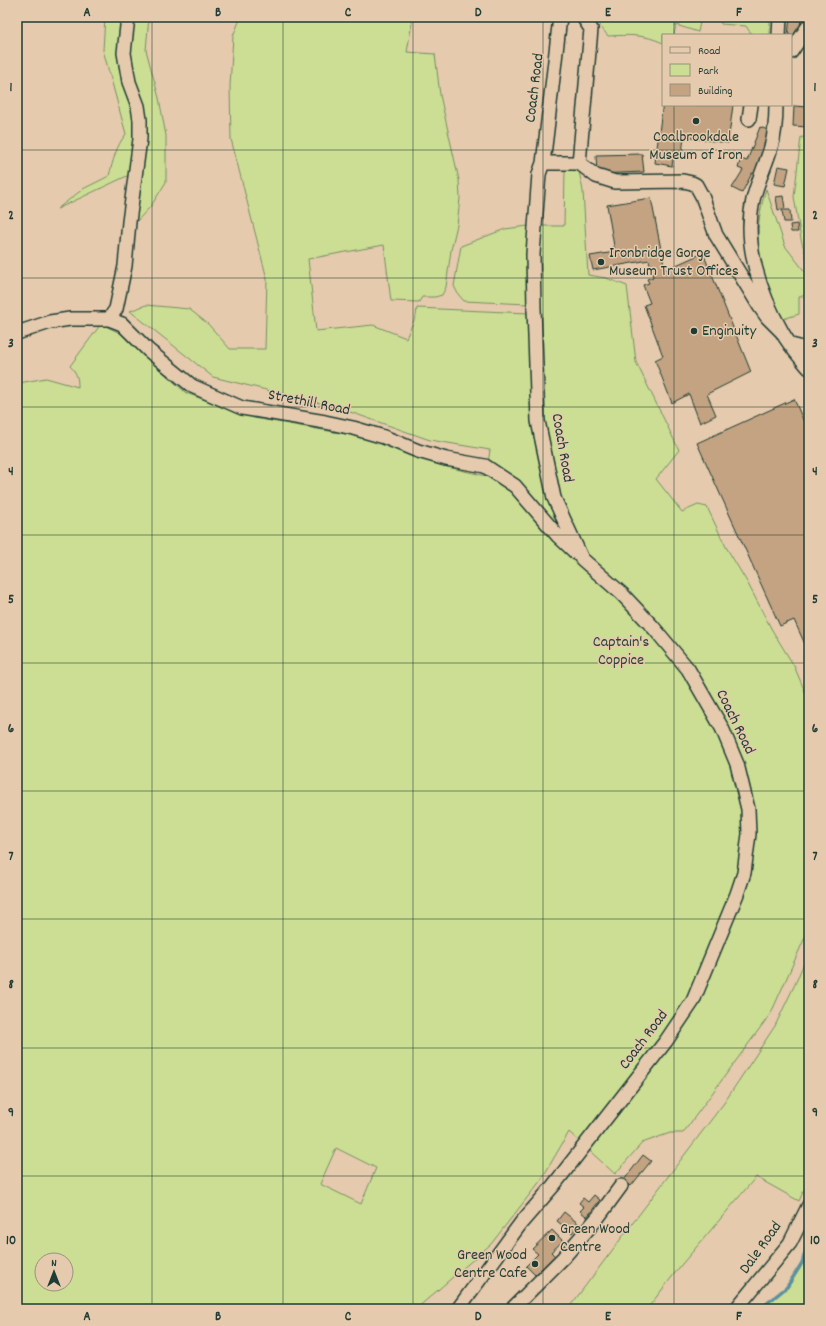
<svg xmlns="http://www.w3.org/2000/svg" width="826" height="1326" font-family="Dekko,sans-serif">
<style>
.green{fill:#cbde93;stroke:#758e64;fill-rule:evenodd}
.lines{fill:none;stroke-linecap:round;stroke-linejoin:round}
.stream{stroke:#5a919c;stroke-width:3.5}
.building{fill:#c3a382;stroke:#1f3d34}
.minor-casing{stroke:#1f3d34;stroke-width:16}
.minor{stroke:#e6caad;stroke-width:13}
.grid{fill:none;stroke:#1f3d34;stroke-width:1;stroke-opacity:0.55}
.poi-dot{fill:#1f3d34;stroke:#e6caad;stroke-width:1.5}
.labels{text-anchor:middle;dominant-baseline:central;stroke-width:3;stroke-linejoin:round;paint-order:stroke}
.street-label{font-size:16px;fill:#1f3d34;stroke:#e6caad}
.poi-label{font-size:16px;fill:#1f3d34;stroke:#e6caad;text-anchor:start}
.park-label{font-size:16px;fill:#284539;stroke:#e6caad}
.neatline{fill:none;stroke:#1f3d34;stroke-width:1.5}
.grid-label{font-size:13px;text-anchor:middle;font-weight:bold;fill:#1f3d34}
</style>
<rect width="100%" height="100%" fill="#e6caad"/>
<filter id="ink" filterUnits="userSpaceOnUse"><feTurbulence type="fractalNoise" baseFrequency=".025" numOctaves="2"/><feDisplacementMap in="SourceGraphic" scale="8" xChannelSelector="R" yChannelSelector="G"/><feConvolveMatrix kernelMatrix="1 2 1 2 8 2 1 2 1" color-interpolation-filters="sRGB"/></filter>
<g filter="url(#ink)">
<path class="green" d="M105,17h17l-3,29v20l12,36 4,29 -6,44 -72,34 26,-20 26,-13c4,-15 7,-30 17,-42l-23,-84z
M134,17h15l-3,33 13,48 7,38v46l-15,24 -16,17 -1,-143 -5,-36z
M241,17h172l-6,35 28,2 5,41 19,85 1,18 -3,27 -6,25 -5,37 -4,8 -7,2h-13l-3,5 -28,-1 -7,-56 -76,14 8,72 57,-6 33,13 10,-22 1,-8 111,5v-9l-64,-3 -6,-7 -4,-8 7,-40 44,-17 23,-3h36l1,-56 14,1 4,20 5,84 18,3 21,8 9,76 43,88 -23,29 26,33 16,-7 9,2 19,40 21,35 25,48 22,36 15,35v210l-3,24 -35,78 -88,120h-13l-28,10 -27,31 -46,-42 -28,48 -50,64 -75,65h-399v-932l2,6 27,-5 32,9c0,-9 -1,-14 -8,-21l31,-42 19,9 66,60 68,25 109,19 80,29 43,10 4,-26 -60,-10 -94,-33 -123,-30 -83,-66 16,-6 43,4 19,15 22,25h35l2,-70 -36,-140 -1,-53 3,-50zM336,1148l40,20 -15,36 -41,-20zM42,1260h24v24h-24z
M596,17h105l-3,15 -22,-7 -2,10h-11v8c-19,-9 -35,-8 -55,-7l-12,-15z
M718,17h52v18h-18l-6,-9 -25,-2z
M801,137l8,1v129l-8,-28 -7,-42z
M766,189l19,57 24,31v17l-10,3v17l-16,5c-6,-12 -14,-25 -18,-39 -11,-29 -8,-62 1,-91z
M809,951v228l-10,22 -43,-24 -74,87 -35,45h-79l70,-93 86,-113 51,-77 21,-44z
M802,1263l7,4v42h-49l27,-22z"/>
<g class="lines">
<path class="stream" d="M760,1309l27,-22 15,-24 7,-23"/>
</g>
<path class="building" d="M790,17h11l-2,24 -8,-1v-5h-3z
M663,102v3h70l-5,38 -44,-6 -2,16 -8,-1 -2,14 -17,-3z
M794,106l14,1 -1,20 -14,-1z
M760,127l13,5 -15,43 -6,-2 -10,20 -10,-5 11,-18 -5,-2 3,-9 6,2z
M642,154l2,18 -47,2 -1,-19z
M778,166l11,2 -4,18 -11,-2z
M783,196l2,12 -7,2 -2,-13z
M651,198l14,72 38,-17 48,119 -44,22 9,21 -16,8 -11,-29 -17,9 -17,-43 8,-4 -19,-51 6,-2 -7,-18 6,-2 -2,-4 6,-2 -4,-17 -56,10 -3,-14 25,-4 -8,-47z
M782,210h8l1,12h-7z
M797,224l1,8h-7l-1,-7z
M794,399l10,23 5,-2v233l-15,-33 -14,6 -83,-183z
M643,1155l8,6 -20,25 -7,-6z
M594,1195l6,5 -13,17 -7,-6 4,-4 -5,-4 4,-5 5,4z
M564,1212l15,12 -7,9 -15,-12z
M552,1230l11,11 -12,11 4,4 -20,19 -9,-9 12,-12 -6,-5z"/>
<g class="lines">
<defs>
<path id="minor" d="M779,35l1,-18
M791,52l18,-27
M776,105c0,14 -1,29 -5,42 -5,18 -14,35 -18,53 -10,44 7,93 29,132 7,13 18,25 27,36
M749,119l2,-14
M543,163h36
M579,163l17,13 19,6 68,-1 9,2 4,2 6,11 14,39 44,72 7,10 15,15
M579,163l12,-134 -8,-12
M109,319l7,-10 9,-43 4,-44 11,-83v-19l-2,-14 -9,-24 -5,-29 4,-36
M17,333l33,-11 20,-3h39l13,5 26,26 44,36 50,22 83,14 28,6 31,9 34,14 28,8 39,7 30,20 43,50 18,17
M791,345l8,2 10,4
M458,1309l63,-86 32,-37 113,-145 27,-40 44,-107 7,-21 5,-39 -1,-25 -11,-45 -15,-36 -34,-59 -35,-42 -31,-33 -40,-35 -28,-61 -16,-77 -4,-113 -1,-54 6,-80 4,-11 4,-33 13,-113
M512,1309l51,-51 36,-42 22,-30
M736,1309l54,-66 19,-38"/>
</defs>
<use href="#minor" class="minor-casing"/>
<use href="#minor" class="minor"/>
</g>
</g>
<path class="grid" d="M152,17v1292M283,17v1292M413,17v1292M543,17v1292M674,17v18M674,105v1204M17,150h792M17,278h792M17,407h792M17,535h792M17,663h792M17,791h792M17,919h792M17,1048h792M17,1176h792"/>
<g class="poi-dot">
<circle cx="696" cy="121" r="4"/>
<circle cx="601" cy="262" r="4"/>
<circle cx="694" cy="331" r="4"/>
<circle cx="552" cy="1238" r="4"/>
<circle cx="535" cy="1264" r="4"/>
</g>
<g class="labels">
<g class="street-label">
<text transform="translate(535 88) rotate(-83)">Coach Road</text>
<text transform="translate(309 403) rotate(11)">Strethill Road</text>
<text transform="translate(562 448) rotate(80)">Coach Road</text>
<text transform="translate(735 722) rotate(64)">Coach Road</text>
<text transform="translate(644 1040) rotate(-53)">Coach Road</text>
<text transform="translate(761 1248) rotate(-54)">Dale Road</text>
</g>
<g class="poi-label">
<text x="696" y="137" text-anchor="middle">Coalbrookdale<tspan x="696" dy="18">Museum of Iron</tspan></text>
<text x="609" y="253">Ironbridge Gorge<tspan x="609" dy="18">Museum Trust Offices</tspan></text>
<text x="702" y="331">Enginuity</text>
<text x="560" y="1229">Green Wood<tspan x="560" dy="18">Centre</tspan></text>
<text x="527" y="1255" text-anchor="end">Green Wood<tspan x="527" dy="18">Centre Cafe</tspan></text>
</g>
<g class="park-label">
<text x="621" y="642">Captain's<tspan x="621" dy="18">Coppice</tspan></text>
</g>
</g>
<rect width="826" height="1326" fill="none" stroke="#e6caad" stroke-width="44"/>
<rect x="662" y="34" width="130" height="72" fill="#e6caad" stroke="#96927d"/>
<rect x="670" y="47" width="20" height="6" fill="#e6caad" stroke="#96927d"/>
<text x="698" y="54" font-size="12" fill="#1f3d34">Road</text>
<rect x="670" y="64" width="20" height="12" fill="#cbde93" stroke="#96927d"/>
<text x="698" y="74" font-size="12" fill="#1f3d34">Park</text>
<rect x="670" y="84" width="20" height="12" fill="#c3a382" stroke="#96927d"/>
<text x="698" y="94" font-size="12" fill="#1f3d34">Building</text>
<g transform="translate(54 1272)"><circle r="19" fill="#e6caad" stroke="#96927d"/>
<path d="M0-3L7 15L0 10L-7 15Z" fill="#1f3d34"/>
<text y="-6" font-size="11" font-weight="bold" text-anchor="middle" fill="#1f3d34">N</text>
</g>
<rect x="22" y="22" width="782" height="1282" class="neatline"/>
<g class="grid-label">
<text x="87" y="16">A</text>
<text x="218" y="16">B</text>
<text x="348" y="16">C</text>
<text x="478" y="16">D</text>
<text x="608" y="16">E</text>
<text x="739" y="16">F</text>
<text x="11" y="91">1</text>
<text x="815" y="91">1</text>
<text x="11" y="219">2</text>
<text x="815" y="219">2</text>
<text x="11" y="347">3</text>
<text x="815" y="347">3</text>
<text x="11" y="475">4</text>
<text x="815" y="475">4</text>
<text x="11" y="603">5</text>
<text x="815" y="603">5</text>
<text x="11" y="732">6</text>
<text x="815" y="732">6</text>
<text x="11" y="860">7</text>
<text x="815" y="860">7</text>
<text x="11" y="988">8</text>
<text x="815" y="988">8</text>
<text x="11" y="1116">9</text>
<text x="815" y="1116">9</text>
<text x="11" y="1244">10</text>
<text x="815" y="1244">10</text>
<text x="87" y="1320">A</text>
<text x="218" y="1320">B</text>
<text x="348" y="1320">C</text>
<text x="478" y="1320">D</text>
<text x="608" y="1320">E</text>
<text x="739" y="1320">F</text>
</g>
</svg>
